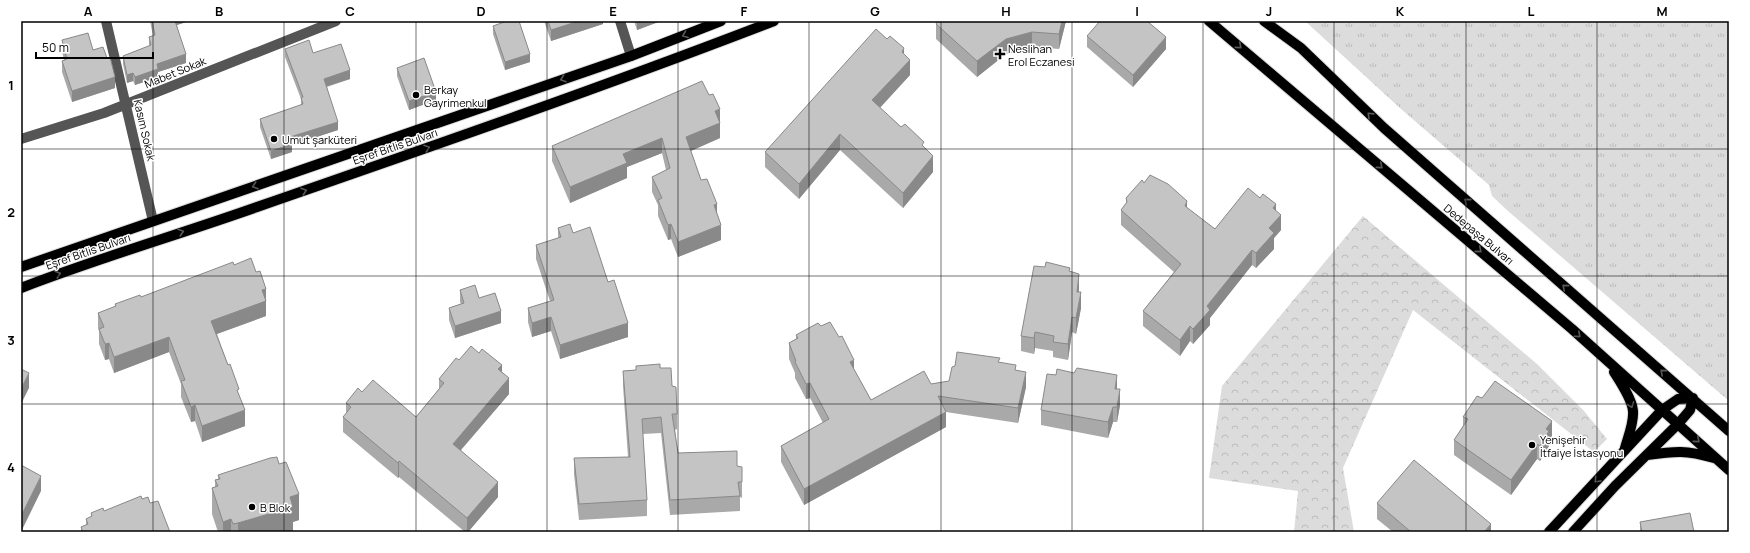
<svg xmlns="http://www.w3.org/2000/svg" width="1750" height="553" font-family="Manrope,sans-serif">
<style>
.grass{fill:url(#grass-tufts)}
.park{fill:url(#park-crowns)}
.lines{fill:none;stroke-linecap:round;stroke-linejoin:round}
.major-casing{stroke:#dbdbdb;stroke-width:12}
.minor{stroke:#555;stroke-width:10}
.major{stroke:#000;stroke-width:10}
.wall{fill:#a9a9a9}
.shaded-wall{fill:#898989}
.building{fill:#c4c4c4;stroke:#898989}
.oneway{stroke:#595959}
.grid{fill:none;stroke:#000;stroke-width:1;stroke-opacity:0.55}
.poi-dot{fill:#000;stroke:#fff;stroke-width:1.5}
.labels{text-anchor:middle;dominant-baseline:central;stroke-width:3;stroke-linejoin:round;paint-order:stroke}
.poi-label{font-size:11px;fill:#000;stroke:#fff;text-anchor:start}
.street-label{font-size:11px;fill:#000;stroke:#fff}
.neatline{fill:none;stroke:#000;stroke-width:1.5}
.grid-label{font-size:13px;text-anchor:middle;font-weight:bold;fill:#000}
</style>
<defs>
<pattern id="grass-tufts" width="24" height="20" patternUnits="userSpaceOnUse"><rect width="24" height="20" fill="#dcdcdc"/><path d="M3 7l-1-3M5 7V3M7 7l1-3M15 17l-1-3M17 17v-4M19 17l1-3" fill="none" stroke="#bbb"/></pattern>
<pattern id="park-crowns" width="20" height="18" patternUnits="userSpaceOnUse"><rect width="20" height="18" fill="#dcdcdc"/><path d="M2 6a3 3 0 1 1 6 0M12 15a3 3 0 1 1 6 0" fill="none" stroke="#bbb"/></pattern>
</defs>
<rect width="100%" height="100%" fill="#fff"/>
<path class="grass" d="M1305,21h424v380l-221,-190 -16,-15 -3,-11 -88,-76z"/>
<path class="park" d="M1363,216l174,148 47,47 23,28 -13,13 -181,-142 -70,158 11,64h-60l4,-41 -89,-13 13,-92z"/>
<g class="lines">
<defs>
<path id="major" d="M1209,21l363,308 157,141
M1264,21l37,27 83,80 345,303
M21,267l610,-211 90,-35
M21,288c77,-30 157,-53 236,-81 173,-60 346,-120 517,-186
M1614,372c7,11 18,27 19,39 1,12 -5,26 -8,37
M1647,455c29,-4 39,-5 67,3
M1549,532l113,-122 16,-11 15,-1
M1573,532l42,-46 63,-62 12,-14 3,-12"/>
</defs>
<use href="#major" class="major-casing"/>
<path class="minor" d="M106,21l47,200
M620,21l11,35
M21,139l83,-26 232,-92"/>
<use href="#major" class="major"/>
</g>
<path class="wall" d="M150,21h39l-12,4 9,38 -28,9v5l-23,8 -2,-4 -6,2 -4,-19v-8l26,-10v-9l4,-1z
M544,21h59v3l-52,17z
M634,21h27l-24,9z
M1066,21l-7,28 -27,-2 -26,7 -29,23 -41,-38v-15z
M493,26l37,36 -25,8 -12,-36z
M1087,36l79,13 -33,38 -46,-40z
M887,39l17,15 6,21 -30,33 44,39 9,25 -30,36 -63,-58 -41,49 -34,-32v-15z
M62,40l31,10 22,38 -43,14 -10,-30v-11l2,-1 -2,-9z
M285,49l28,4 37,26 -23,8 11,43 -46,15v7l-21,7 -11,-32v-8l41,-14v-6l-16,-42z
M397,68l39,32 -27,10 -12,-34z
M720,122v16l-29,13 10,29 16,34 4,26 -43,17 -7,-18 -3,1 -10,-24v-11l-6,-13v-15l14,-7 -4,-17 -35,14v11l-57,25 -18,-42v-15z
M1144,183l43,25 28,21 61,-18 5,19 -7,8v11l-18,19 -4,-3 -42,53v7l-17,19 -3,-3 -10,15 -37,-30v-15l31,-39 -53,-47v-15l5,-6v-6z
M558,228l15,5 35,49 20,55 -68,22 -9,-28 -19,6 -4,-15v-14l22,-7 -14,-42v-14l22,-7z
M234,265l22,7 10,17v27l-49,18 22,62 6,30 -43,16 -7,-21 -4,1 -10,-25v-13l-12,-32 -55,21 -5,-14 -4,1 -6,-16v-13l-1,-3v-15l17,-6v-3l26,-7z
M1070,271l9,18v3l2,16 -5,26 -4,-2 -4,28 -15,-3v-6l-18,-3 -1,6 -13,-3v-15z
M460,290l19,8 22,25 -46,15 -6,-18v-12l12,-4 -1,-2z
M796,335l58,35 17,30 60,-16 18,-3 51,-19 16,8 10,17 -8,36 -72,-11v15l-142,78 -23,-43v-16l42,-23 -13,-25 -4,1 -11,-21v-5l-6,-14v-16l7,-4z
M459,360l43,12 7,22 -48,56 37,47 -30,35h-3l-66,-55 -1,1 -55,-46v-15l3,-3v-11l16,-11 54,25 23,-28v-10z
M636,366l24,2 12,18 5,28v15l-2,1 3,23 64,14v31l-2,-1v14l-70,4 -9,-82 -18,1 4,66v16l-68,4 -5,-46v-16l54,-1 -5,-71v-15l13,-1z
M1117,389l3,16 -3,17h-4l-5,16 -67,-13v-15z
M1463,417l89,19 -3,3v7l-9,15 -3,-2 -26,36 -57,-40v-15l9,-14z
M218,475l81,45 -6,2v10h-75l-6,-18v-26l3,-1v-7l3,-1z
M142,499l8,4 20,29h-89v-5l5,-2v-6l5,-2v-4l13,-2z
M1377,503l114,29h-98l-16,-13z
M1640,522l54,10h-54z"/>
<path class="shaded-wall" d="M174,21h15l-15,5z
M579,21h24v3l-52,17v-11z
M637,21h24l-24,9z
M1062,21h4l-7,28v-15z
M1032,32v15l-26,7 -29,23v-16l29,-22z
M1166,37v12l-33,38v-12z
M904,48v15l-2,-11z
M186,54v9l-28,9v5l-23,8v-8l22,-13z
M530,54v8l-25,8v-8z
M910,60v15l-38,41v-16z
M350,70v9l-26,8v-8z
M133,73v8l-6,2v-8z
M115,77v11l-43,14v-11z
M436,92v8l-27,10v-9z
M720,109v29l-34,15v-16l29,-26z
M338,122v8l-46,15v7l-21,7v-8l19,-14z
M840,134v16l-41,49v-15z
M662,138v15l-35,14v11l-57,25v-16l53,-33z
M933,156v16l-30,36v-15z
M1187,201v16l-2,-11z
M717,204v15l-3,-14z
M1276,204v16l-3,-12z
M1281,215v15l-7,8v11l-18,19v-15l13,-25z
M671,224v15l-3,1v-15z
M721,225v15l-43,17v-15z
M1252,250v15l-42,53v7l-17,19v-15l14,-23z
M1079,274v15l-2,19v-16z
M266,289v27l-55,20v-15l51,-31z
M1081,292v16l-5,26v-16z
M501,311v12l-46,15v-12z
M551,317v14l-19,6v-14z
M1072,317v15l-4,28v-16z
M628,323v14l-68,22v-14z
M1190,326v15l-10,15v-16z
M1035,332v16l-1,6v-16z
M169,337v15l-55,21v-16z
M109,343v16l-4,1v-16z
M854,360v16l-4,-14z
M502,365v16l-4,-12z
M1026,372v15l-8,36v-15z
M29,373v15l-8,16v-15z
M1117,375v15l-2,-1z
M509,378v16l-56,65v-15z
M810,383v15l-4,1v-15z
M1120,389v16l-3,17v-15z
M195,405v16l-4,1v-15z
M1113,407v15l-5,16v-16z
M245,410v16l-43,16v-16z
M946,412v15l-142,78v-16z
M1552,421v15l-3,3v7l-9,15v-15l6,-17z
M1537,444v15l-26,36v-15z
M399,461v16l-1,1v-15z
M41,476v15l-20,41v-16z
M498,482v15l-30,35h-1v-14z
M299,494v26l-6,2v10h-55v-9l52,-26z
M231,519v13h-8v-10z
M1491,524v8h-7z"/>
<path class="building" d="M152,21h23l11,33 -29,10 1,5 -23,8 -2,-4 -6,2 -4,-19 28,-11 -2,-8 6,-2z
M507,21h12l11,33 -25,8 -12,-36z
M548,21h31l-28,9z
M938,21h124l-3,13 -27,-2 -26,7 -29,22 -41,-37z
M1100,21h47l19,16 -33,38 -46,-39z
M876,29l11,10 3,-3 14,12 -2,4 8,8 -38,40 29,27 4,-3 19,18 -2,3 11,11 -30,37 -63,-59 -41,50 -34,-32z
M88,33l5,17 10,-3 4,11 3,-1 5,20 -43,14 -10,-30 5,-2 -5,-19z
M309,40l4,13 28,-9 9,26 -26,9 14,43 -48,15 2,7 -21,7 -11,-32 43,-15 -2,-6 2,-1 -18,-48z
M424,58l12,34 -27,9 -12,-33z
M702,81l7,14 4,-1 7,15 -5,2 5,12 -34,14 15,43 6,-1 10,25 -3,1 7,20 -43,17 -7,-18 -3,1 -10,-25 4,-2 -10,-21 18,-9 -8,-30 -39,16 4,9 -57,24 -18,-41z
M1150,175l18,9 19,17 -2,5 30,23 33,-41 12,10 3,-4 13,10 -3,4 8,7 -12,13 5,5 -18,20 -4,-3 -45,56 3,4 -17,19 -3,-3 -10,14 -37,-29 38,-47 -60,-54 6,-8 -1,-4 16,-18 2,3z
M570,224l3,9 17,-6 18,55 6,-2 14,43 -68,22 -9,-28 -19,6 -4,-15 26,-8 -18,-55 25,-8 -3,-9z
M251,258l5,14 4,-1 6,18 -4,1 4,11 -55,20 17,44 2,-1 9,25 -2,1 8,20 -43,16 -7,-21 -4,2 -10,-26 4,-1 -16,-43 -55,20 -5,-14 -4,1 -6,-15 5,-2 -6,-14 18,-7 -1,-2 25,-9 1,2 92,-35 1,3z
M1046,262l24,6 -1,3 10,3 -2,18h4l-5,26 -4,-1 -4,27 -15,-2 1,-6 -19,-4 -1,6 -13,-2 13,-70 11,1z
M475,285l4,13 16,-5 6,18 -46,15 -6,-18 15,-5 -4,-13z
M830,322l9,15 3,-1 12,24 -4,2 21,38 53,-29 7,13 18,-3 3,-14 3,-1 2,-14 43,6 -2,4 18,3 -1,5 11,2 -8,36 -80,-12 8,16 -142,77 -23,-43 48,-27 -19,-36 -4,1 -11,-22 1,-1 -7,-18 9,-5 -2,-3 22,-12 3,3z
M471,346l8,7 3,-4 20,16 -4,4 11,9 -56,66 45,38 -31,36 -68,-57 -1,2 -55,-46 8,-10 -5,-4 12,-15 4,4 11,-12 43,37 28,-34 -5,-4 17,-21 3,2z
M660,364v4h11l1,18 4,1 1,27h-5l6,39 59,-2v15l5,1v15h-4l2,14 -70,4 -9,-83 -19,2 5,81 -68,4 -5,-46 56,-1 -7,-86 13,-1v-4z
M1077,368l40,7 -2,14h5l-3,18h-4l-5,15 -67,-12 6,-36 9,1 1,-6 17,4z
M21,369l8,4 -8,16z
M1495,381l57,40 -6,8 3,2 -9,15 -3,-2 -26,36 -57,-40 14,-21 -5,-2 14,-21 5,2z
M277,457l2,7 7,-2 13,32 -9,3 3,10 -55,16 -5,1 -2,-5 -8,3 -11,-34 6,-2 -3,-6 5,-1 -2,-4 52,-17z
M1414,460l77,64 -7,8h-73l-34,-29z
M21,465l20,11 -20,40z
M141,496l1,3 6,-2 2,6 8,-2 12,31h-87l-2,-5 7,-3 -2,-5 6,-3 -1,-3 12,-5 1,3z
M1690,513l4,19h-52l-2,-10z"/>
<defs><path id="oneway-chevron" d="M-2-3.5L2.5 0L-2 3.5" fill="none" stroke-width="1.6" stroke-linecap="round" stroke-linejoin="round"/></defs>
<g class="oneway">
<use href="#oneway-chevron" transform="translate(685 35) rotate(159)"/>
<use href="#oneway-chevron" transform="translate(1239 46) rotate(40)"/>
<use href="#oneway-chevron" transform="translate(563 79) rotate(161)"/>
<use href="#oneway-chevron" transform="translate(1370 115) rotate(-136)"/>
<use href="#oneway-chevron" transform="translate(427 148) rotate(-19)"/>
<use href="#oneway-chevron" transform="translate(1380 166) rotate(40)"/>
<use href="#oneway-chevron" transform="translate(255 186) rotate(161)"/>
<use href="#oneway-chevron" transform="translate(304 191) rotate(-19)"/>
<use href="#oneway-chevron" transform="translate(1467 201) rotate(-139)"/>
<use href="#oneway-chevron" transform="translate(181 232) rotate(-18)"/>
<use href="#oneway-chevron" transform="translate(1479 250) rotate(40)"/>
<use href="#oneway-chevron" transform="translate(58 274) rotate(-19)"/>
<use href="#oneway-chevron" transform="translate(1565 287) rotate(-139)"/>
<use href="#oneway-chevron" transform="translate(1578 335) rotate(42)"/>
<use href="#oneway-chevron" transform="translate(1663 372) rotate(-139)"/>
<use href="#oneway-chevron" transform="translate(1631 405) rotate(70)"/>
<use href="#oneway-chevron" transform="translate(1697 440) rotate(41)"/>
<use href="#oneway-chevron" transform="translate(1597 480) rotate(133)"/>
</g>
<path class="grid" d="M153,21v511M284,21v511M416,21v511M547,21v511M678,21v511M809,21v511M941,21v511M1072,21v511M1203,21v511M1334,21v511M1466,21v511M1597,21v511M21,149h1708M21,276h1708M21,404h1708"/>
<g class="poi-dot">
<path d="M998 48h4v4h4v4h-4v4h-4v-4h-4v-4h4z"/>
<circle cx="416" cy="95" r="4"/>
<circle cx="274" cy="139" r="4"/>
<circle cx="1532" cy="445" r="4"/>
<circle cx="252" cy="507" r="4"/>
</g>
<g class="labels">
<g class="poi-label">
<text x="1008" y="48">Neslihan<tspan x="1008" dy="13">Erol Eczanesi</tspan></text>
<text x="424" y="89">Berkay<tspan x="424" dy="13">Gayrimenkul</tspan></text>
<text x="282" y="139">Umut şarküteri</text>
<text x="1540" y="439">Yenişehir<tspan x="1540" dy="13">İtfaiye İstasyonu</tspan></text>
<text x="260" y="507">B Blok</text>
</g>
<g class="street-label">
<text transform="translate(175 72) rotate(-22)">Mabet Sokak</text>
<text transform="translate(145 130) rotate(77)">Kasım Sokak</text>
<text transform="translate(395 146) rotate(-19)">Eşref Bitlis Bulvarı</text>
<text transform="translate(1479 234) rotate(40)">Dedepaşa Bulvarı</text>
<text transform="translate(88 251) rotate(-19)">Eşref Bitlis Bulvarı</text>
</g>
</g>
<rect width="1750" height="553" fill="none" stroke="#ffffff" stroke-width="44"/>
<path d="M36 52v6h117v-6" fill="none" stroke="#000000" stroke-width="2"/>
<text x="42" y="52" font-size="12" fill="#000000" stroke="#ffffff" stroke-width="3" paint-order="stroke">50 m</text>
<rect x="22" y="22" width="1706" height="509" class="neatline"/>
<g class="grid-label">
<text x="88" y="16">A</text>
<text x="219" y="16">B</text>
<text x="350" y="16">C</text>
<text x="481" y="16">D</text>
<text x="613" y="16">E</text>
<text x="744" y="16">F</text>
<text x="875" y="16">G</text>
<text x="1006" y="16">H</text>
<text x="1137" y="16">I</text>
<text x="1269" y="16">J</text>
<text x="1400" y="16">K</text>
<text x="1531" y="16">L</text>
<text x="1662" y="16">M</text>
<text x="11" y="90">1</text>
<text x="11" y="217">2</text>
<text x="11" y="345">3</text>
<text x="11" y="472">4</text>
</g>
</svg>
